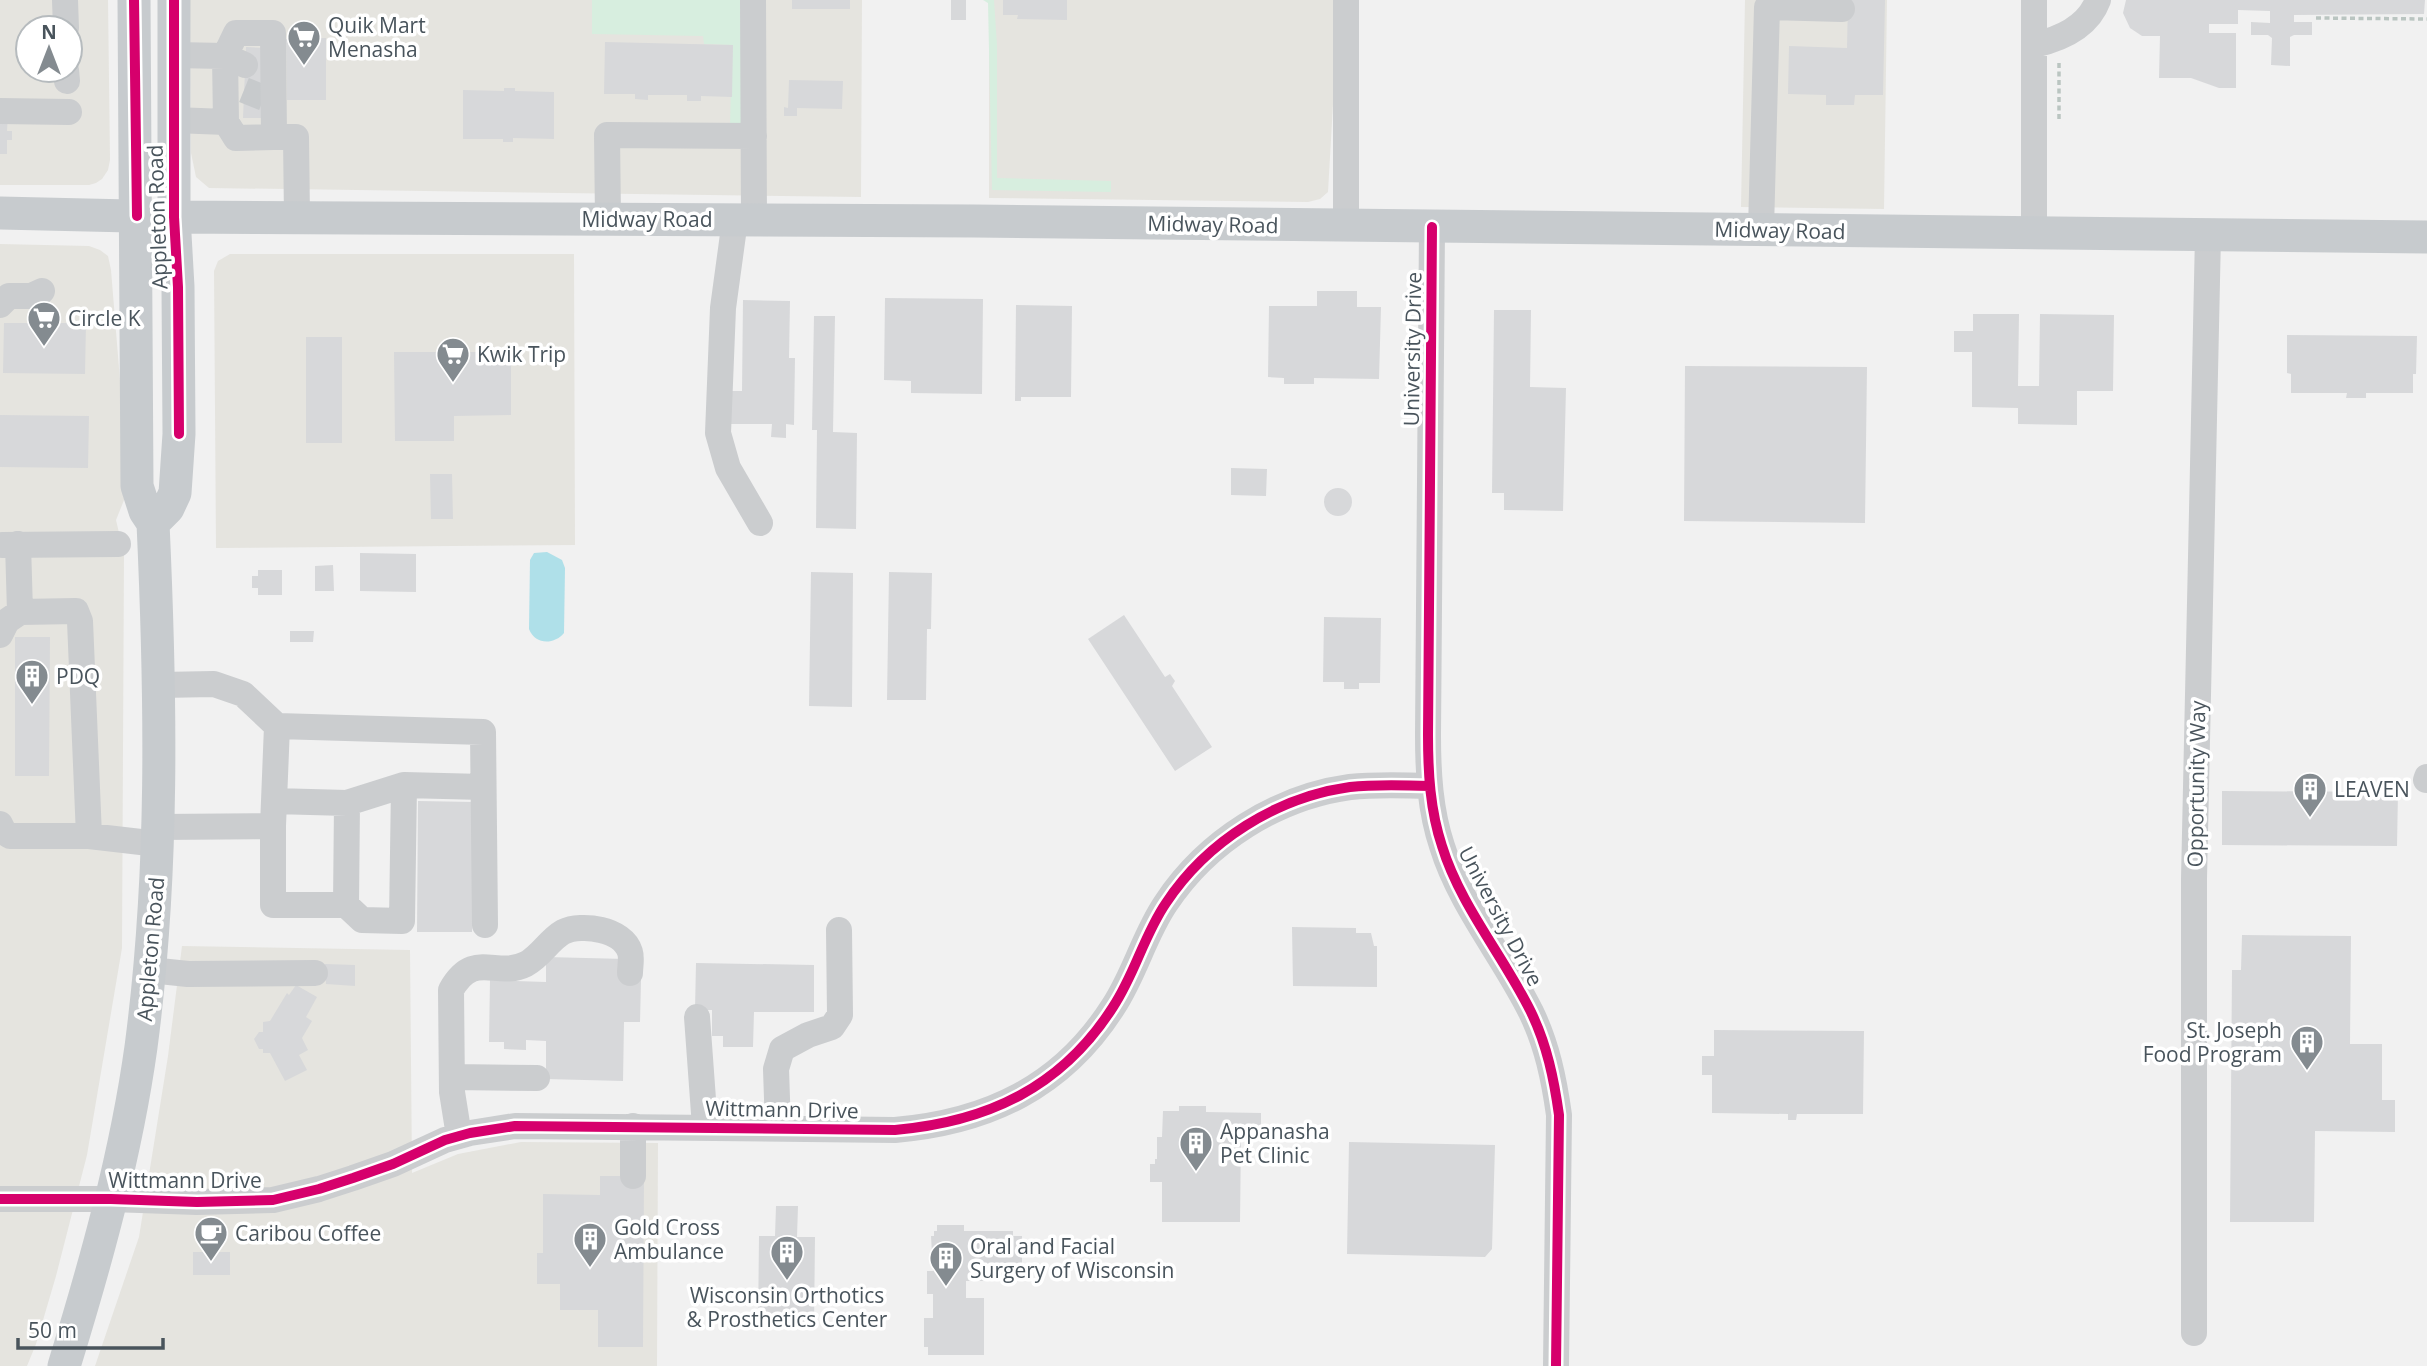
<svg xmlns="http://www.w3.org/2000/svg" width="2427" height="1366" font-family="'Open Sans',sans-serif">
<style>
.commercial{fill:#e5e4df;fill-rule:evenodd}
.green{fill:#d7eedf}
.water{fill:#afe0e9}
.building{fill:#d7d8da}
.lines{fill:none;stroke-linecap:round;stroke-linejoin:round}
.minor-tunnel{stroke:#c7cacc;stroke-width:26;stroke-dasharray:26 13;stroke-linecap:butt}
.path{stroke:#bac5c1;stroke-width:3.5;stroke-dasharray:5 3.5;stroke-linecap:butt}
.minor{stroke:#cbcdcf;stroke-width:26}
.major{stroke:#c7cbce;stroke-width:33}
.cycleway-casing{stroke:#fff;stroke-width:15}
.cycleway{stroke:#d6006c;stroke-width:10}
.labels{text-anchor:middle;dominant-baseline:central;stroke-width:7;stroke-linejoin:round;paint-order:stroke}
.poi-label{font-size:21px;fill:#49545c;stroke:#fff;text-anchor:start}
.street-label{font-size:21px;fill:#49545c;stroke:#fff}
</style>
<rect width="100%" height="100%" fill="#f1f1f1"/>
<path class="commercial" d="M0,0h108l2,160 -2,10 -6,9 -6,4 -7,2h-89zM28,28h42v42h-42z
M190,0h672l-1,197 -652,-9 -13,-11 -5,-24z
M989,0h346v69l-7,123 -8,7 -12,3 -319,-4z
M1745,0h142l-3,209 -143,-2z
M0,244l89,2 11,4 8,6 3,14 12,147 1,83 -8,20 8,34 -2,394 -35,207 -31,121 -20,68 -9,22h-27z
M230,254h344l1,291 -359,3 -2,-277 4,-10z
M182,946l228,4 2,223 46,-19 63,-12 137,1 -1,223h-562l44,-129 29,-181z"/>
<path class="green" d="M592,0h149l1,125 -12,1 2,-81 -28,-1 -1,-8 -111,-2z
M983,0h11l3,45v133l114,3v11l-119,-2 -4,-187z"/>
<path class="water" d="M547,552l15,8 3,8 -1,65c-10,12 -29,12 -35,-4l1,-69 4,-7z"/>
<path class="building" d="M792,0h58v9h-58z
M951,0h15v20h-15z
M1003,0h64v20l-50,-1 1,-4h-15z
M1848,0h37l-2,95h-28l-1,10h-28v-10l-38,-1 1,-48 58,2z
M2126,0h299l-1,14 -130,1v7h18v13h-18l-4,2v29l-19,-1 1,-27 -4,-3h-17v-13l19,1v-12l-32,-1v14h-29v9h27v55h-17l-28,-10h-32l1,-42h-18l-12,-8 -7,-15z
M326,38v62h-39l-1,-61z
M605,42l128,3 -1,52 -31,-1v5h-14v-6h-39v5l-13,-1v-5h-31z
M246,47l19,1 -1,70h-21z
M789,80l54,1 -1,28 -45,-1v8h-13v-9l4,1z
M504,88h11v3l39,1v47l-41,-1v4h-10v-3h-40v-49l41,1z
M0,113h8l-1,18h5v9h-5v14h-7z
M1317,291h40v16h24l-2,72 -65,-1v6h-30v-6l-16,-1 1,-71h48z
M885,298l98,1 -1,95 -71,-1v-12l-27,-1z
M743,300l47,1 -1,57h6l-1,67 -8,-1v14l-15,-1 1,-13h-45l1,-33h14z
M1016,305l56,1 -1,91h-50v4h-6z
M1494,310h37l-1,77 36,1 -3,123 -59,-1v-17h-12z
M1973,314h46l-1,72h21l1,-72 74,1 -1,76h-36v34l-59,-1v-16l-46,-1v-55h-18v-21h19z
M814,316h21l-2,116 24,1 -1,96 -40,-1 1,-98h-5z
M4,323h82l-1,51 -82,-1z
M2287,335l130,1 -1,38h-3v19h-47v5h-20l1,-5h-56v-19l-4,-1z
M306,337h36v106h-36z
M394,352h117v63l-57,1v25h-59z
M1685,366l182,1 -2,156 -181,-2z
M0,415l89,1 -1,52 -88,-1z
M1231,468l36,1 -1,27 -35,-1z
M430,474h22l1,45h-22z
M1324 502a14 14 0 1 1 28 0a14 14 0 1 1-28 0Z
M360,553l56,1v38l-56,-1z
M333,565l1,26h-19v-25z
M258,570h24v25h-24v-7h-6v-12h6z
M811,572l42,1 -1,134 -43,-1z
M889,572l43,1 -1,56h-4l-1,71h-39z
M1124,615l41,62 5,-3 5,7 -3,5 40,61 -37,24 -87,-132z
M1324,617l57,1 -1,65h-21v6h-15v-7h-21z
M290,631h24l-1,11h-23z
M15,637h35l-1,139h-34z
M2222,791l176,1 -1,54 -175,-1z
M418,801l56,1 -2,130h-55z
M1292,927l64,1v5h15l3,13h3v41l-84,-1z
M2242,935l109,1 -1,108h32v56h13v32l-80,-1 -1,91h-84l2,-252h9z
M546,957l80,2 15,21 -1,42h-16l-1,59 -77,-2v-38l-20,-1v10l-22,-1v-7h-15l1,-62 56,2z
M696,963l118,2v47h-60l-1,35h-30v-11h-11v-26h-17z
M325,964l30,1v21l-29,-2z
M296,985l21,12 -11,20 6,4 -10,17 6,12 -9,5 8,15 -22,11 -15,-28h-7v-4h-4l-5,-10 5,-7h4v-10l7,-1 17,-28 2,2z
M1714,1030l150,1 -1,83h-66l-1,6h-8v-6l-76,-1v-38h-10v-19h12z
M1179,1106h27v6l55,1v21h-20l-1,88h-78v-40h-12v-18h5v-5h2v-22h5l1,-26h16z
M1349,1142l146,3 -3,104 -7,8 -138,-3z
M600,1176h44l-1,171h-45v-37h-38v-26h-23v-31h6v-59l57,1z
M776,1206h22l-1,31h18l-1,90h-56l1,-91h16z
M937,1225h27v6h49v5h9v34h-9v11h-47v17h18v57h-56v-8h-4v-29h9v-24h-6v-23h6l-2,-35h3v-5h3z
M193,1252h37v23h-37z"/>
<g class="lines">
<path class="minor-tunnel" d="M244,90l20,8"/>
<path class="path" d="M2316,18l111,1
M2059,119v-59"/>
<path class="minor" d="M65,0l1,28
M753,0l1,220
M1346,0v226
M2034,0v233
M2034,45c27,-6 54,-18 64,-45
M174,55l51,1 11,-23h37l1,104h22l1,81
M66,70l1,11
M0,111l69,1
M174,120l52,2 10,16 38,-1
M226,122l-1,-66 20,9
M608,219l-1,-84 147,1
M735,220l-12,88 -5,125 10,35 32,55
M1432,227l-4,508c0,37 2,75 14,111 18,59 62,111 89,166 16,33 23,67 28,103l-3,251
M1761,229l6,-222 75,2
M0,305l9,-9h22l11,-5
M18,544l2,68 56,-1 4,10 9,215 69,8
M2,545l116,-1
M0,635l7,-14 13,-9
M277,726l206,6 2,193
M2426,780l1,-3
M274,801l73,2 57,-18
M0,824l4,8 6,4h79
M273,826v79h73l16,15 40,1 2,-136 79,2
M158,827l115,-1 4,-100 -34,-32 -29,-10 -54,1
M346,905l1,-102
M150,970l38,4 127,-1
M697,1017l8,110
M452,1077l85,1
M633,1126v50
M778,1128l-2,-59 6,-20 26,-14 24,-8 8,-12 -1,-85
M459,1136l-7,-44 -1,-102c23,-41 45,-11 75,-26 15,-8 23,-24 37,-32 19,-9 60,-3 67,20 2,6 0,15 0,21
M0,1199h111l86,3 76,-2 46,-11 34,-11 40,-14 52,-24 25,-7 45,-7 380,4c93,-8 167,-43 218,-123 22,-33 31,-72 53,-104 41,-62 111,-106 184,-116 26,-3 53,-2 80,-1
M2194,1333v-454l14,-644"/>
<path class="major" d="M0,213l174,4 801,4 1452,16
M153,523l15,-15 7,-15 4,-59 -1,-147 -4,-70v-217
M64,1366c32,-104 62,-211 77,-319 23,-174 20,-349 12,-524l-8,-12 -8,-25 -3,-486"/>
<defs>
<path id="cycleway" d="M134,0l3,216
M174,0v217l4,70 1,147
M1432,227l-4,508c0,37 2,75 14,111 18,59 62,111 89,166 16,33 23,67 28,103l-3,251
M0,1199h111l86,3 76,-2 46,-11 34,-11 40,-14 52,-24 25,-7 45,-7 380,4c93,-8 167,-43 218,-123 22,-33 31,-72 53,-104 41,-62 111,-106 184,-116 26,-3 53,-2 80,-1"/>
</defs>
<use href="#cycleway" class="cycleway-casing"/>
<use href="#cycleway" class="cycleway"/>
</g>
<defs>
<symbol id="supermarket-pin" viewBox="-11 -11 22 30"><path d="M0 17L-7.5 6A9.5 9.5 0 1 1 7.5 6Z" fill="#848b90" stroke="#fff"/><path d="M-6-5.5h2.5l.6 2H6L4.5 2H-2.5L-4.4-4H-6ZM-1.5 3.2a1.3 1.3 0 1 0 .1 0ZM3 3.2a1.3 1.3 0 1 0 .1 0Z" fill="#fff"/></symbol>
<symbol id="building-pin" viewBox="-11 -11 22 30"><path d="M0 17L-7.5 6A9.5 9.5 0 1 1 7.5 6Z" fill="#848b90" stroke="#fff"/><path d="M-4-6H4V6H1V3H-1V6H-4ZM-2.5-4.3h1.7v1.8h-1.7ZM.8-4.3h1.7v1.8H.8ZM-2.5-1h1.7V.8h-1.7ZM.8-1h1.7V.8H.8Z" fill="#fff"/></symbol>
<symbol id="cafe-pin" viewBox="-11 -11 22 30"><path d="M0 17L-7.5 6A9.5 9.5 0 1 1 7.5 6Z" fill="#848b90" stroke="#fff"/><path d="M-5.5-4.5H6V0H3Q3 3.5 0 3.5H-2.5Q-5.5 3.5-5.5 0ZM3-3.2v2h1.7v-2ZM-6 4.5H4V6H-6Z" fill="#fff"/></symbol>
</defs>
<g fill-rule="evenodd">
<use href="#supermarket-pin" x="285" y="18" width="38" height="52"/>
<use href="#supermarket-pin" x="25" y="299" width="38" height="52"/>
<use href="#supermarket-pin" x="434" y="335" width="38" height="52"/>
<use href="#building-pin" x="13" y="657" width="38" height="52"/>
<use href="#building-pin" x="2291" y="770" width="38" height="52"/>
<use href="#building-pin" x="2288" y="1023" width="38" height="52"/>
<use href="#building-pin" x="1177" y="1124" width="38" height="52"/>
<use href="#cafe-pin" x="192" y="1214" width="38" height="52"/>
<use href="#building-pin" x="571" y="1220" width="38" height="52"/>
<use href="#building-pin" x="768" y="1233" width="38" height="52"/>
<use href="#building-pin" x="927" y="1239" width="38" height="52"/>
</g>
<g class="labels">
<g class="poi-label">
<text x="328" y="25">Quik Mart<tspan x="328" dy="24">Menasha</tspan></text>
<text x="68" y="318">Circle K</text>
<text x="477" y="354">Kwik Trip</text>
<text x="56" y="676">PDQ</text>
<text x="2334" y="789">LEAVEN</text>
<text x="2282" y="1030" text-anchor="end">St. Joseph<tspan x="2282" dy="24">Food Program</tspan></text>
<text x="1220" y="1131">Appanasha<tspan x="1220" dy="24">Pet Clinic</tspan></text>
<text x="614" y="1227">Gold Cross<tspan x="614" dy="24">Ambulance</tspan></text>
<text x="235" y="1233">Caribou Coffee</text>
<text x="970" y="1246">Oral and Facial<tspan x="970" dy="24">Surgery of Wisconsin</tspan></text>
<text x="787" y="1295" text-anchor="middle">Wisconsin Orthotics<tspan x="787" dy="24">&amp; Prosthetics Center</tspan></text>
</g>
<g class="street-label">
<text transform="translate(157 217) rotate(-92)">Appleton Road</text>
<text x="647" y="219">Midway Road</text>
<text transform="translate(1213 224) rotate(1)">Midway Road</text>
<text transform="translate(1780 230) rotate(1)">Midway Road</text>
<text transform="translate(1412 349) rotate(-89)">University Drive</text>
<text transform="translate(2196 784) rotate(-89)">Opportunity Way</text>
<text transform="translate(1501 916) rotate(62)">University Drive</text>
<text transform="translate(150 949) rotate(-85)">Appleton Road</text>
<text transform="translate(782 1109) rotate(1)">Wittmann Drive</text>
<text x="185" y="1180">Wittmann Drive</text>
</g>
</g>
<g transform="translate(49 49)"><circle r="33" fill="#ffffff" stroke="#b6bbbe" stroke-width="2"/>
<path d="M0-5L12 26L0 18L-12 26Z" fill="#848b90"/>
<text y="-10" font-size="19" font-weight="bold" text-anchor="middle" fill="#49545c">N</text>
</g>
<path d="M18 1338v10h145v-10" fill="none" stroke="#49545c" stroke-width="3.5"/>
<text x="28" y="1338" font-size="21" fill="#49545c" stroke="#ffffff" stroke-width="5" paint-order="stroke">50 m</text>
</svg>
